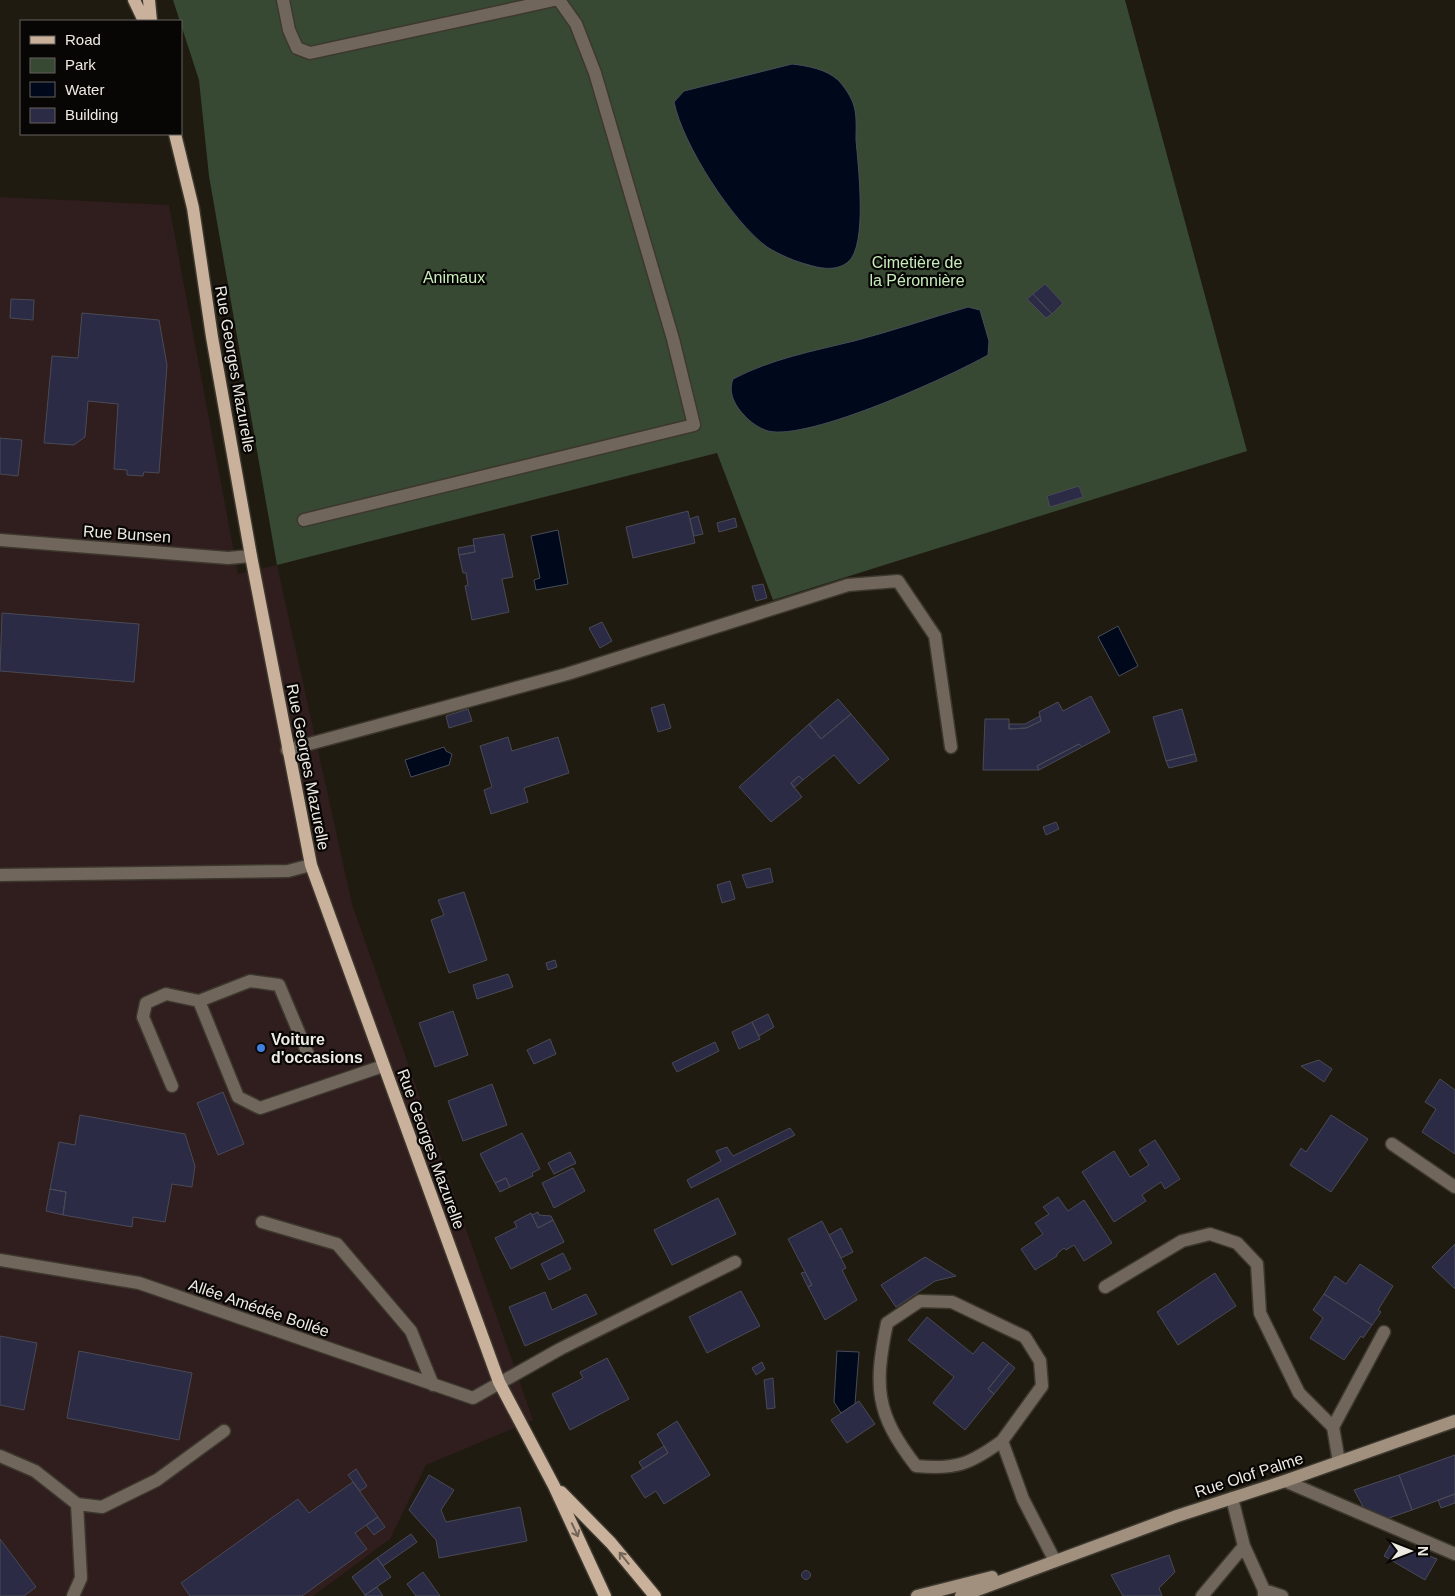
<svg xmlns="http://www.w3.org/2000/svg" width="1455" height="1596" font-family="Helvetica,sans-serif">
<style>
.industrial{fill:#301d1d}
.green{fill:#374932}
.water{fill:#00081c;stroke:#474c58}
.building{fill:#2c2b46;stroke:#494a55}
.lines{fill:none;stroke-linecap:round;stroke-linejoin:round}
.lane-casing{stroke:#3d382e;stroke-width:15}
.street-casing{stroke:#3d382e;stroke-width:15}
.secondary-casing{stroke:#3d382e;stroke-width:15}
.primary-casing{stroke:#3d382e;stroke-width:15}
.lane{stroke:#71665b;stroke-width:12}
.street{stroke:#71665b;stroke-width:12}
.secondary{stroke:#a2907f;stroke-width:12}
.primary{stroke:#c9b19b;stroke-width:12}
.oneway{stroke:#726457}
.shop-dot{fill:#3f7fe0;stroke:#080604;stroke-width:2}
.labels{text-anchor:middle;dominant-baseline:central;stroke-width:4.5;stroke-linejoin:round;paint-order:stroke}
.park-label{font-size:16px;fill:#c6edbb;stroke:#080604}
.street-label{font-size:16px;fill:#edeae3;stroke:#080604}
.poi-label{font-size:16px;font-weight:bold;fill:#edeae3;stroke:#080604;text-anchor:start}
</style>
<rect width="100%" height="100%" fill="#201b11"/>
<path class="industrial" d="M0,197l169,8 69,369 39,-9 75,339 181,516 -107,45 -36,74 -77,57h-313z"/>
<path class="green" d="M173,0h952l122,451 -474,149 -56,-147 -440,112 -68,-389 -10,-96z"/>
<path class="water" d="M792,64c16,2 34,5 46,16 6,6 14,18 16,26 3,10 2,23 2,34 2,24 12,106 -8,122 -11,9 -26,7 -39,3 -15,-4 -29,-10 -42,-18 -35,-26 -84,-102 -93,-145l10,-11z
M968,307l12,3 9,31 -1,14c-39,22 -179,86 -220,76 -10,-3 -19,-10 -25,-17 -9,-10 -15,-22 -10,-35 38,-20 80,-28 121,-38 38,-10 76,-23 114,-34z
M558,530l10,54 -32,6 -2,-10 6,-2 -9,-42z
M1118,626l20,40 -19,10 -21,-39z
M444,747l2,4 6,3 -3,11 -38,12 -6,-17z
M837,1351l22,1 -4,52 -14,9 -7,-11z"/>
<path class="building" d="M1045,284l18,19 -11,11 -19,-20z
M1033,294l19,20 -6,4 -19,-19z
M11,299l23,1 -1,20 -23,-2z
M82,313l77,7 8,45 -8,108 -15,-1 -1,4 -16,-1v-5l-13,-1 4,-65 -30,-3 -3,36 -11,8 -30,-2 8,-87 26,2z
M0,438l22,2 -4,36 -18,-2z
M1079,486l4,11 -33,10 -3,-11z
M688,511l7,32 -62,15 -7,-31z
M698,516l5,18 -9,2 -4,-17z
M735,518l2,9 -18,5 -2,-9z
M504,534l9,43 -11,2 7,33 -37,8 -7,-34 3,-1 -2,-12h-3l-4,-18 16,-3 -2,-13z
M474,545l1,7 -16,3 -1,-7z
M763,584l4,14 -11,3 -4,-15z
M2,613l137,11 -5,58 -134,-11z
M602,622l10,19 -12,7 -11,-20z
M1091,696l19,36 -28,15 -3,-3 -42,22 2,4h-56l2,-51h24v10l17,-1 15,-7 -2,-9 19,-10 5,9z
M838,699l13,15 -30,25 -12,-15z
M664,704l7,24 -13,4 -7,-24z
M468,709l4,12 -23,7 -3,-12z
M1182,709l13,45 -29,7 -13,-44z
M851,714l38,45 -30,25 -25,-29 -31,25 -4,-4 -8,7 11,14 -31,25 -32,-35 70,-63 12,15z
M1040,716l1,5 -15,7 -17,1v-5h16z
M508,737l4,14 46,-14 11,36 -45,15 4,14 -37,12 -7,-24 8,-3 -12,-41z
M1079,744l3,3 -43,23 -2,-4z
M1195,754l2,7 -28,7 -3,-7z
M799,776l4,4 -9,8 -3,-5z
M1056,822l3,7 -13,6 -3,-8z
M770,868l3,14 -26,6 -5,-13z
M730,881l5,18 -13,4 -5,-18z
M464,892l23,68 -38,13 -18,-53 13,-5 -6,-15z
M555,960l2,7 -9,3 -2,-7z
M508,974l5,13 -36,12 -4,-14z
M453,1011l15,44 -33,12 -16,-44z
M768,1014l6,13 -15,9 -7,-14z
M752,1022l8,17 -21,10 -7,-17z
M550,1039l6,15 -22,10 -7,-14z
M715,1042l4,9 -42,21 -5,-9z
M1319,1060l13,9 -8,13 -23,-16z
M1440,1079l15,11v64l-33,-22 14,-23 -11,-7z
M492,1084l15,41 -44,16 -15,-40z
M223,1092l21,52 -26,11 -21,-52z
M80,1115l105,19 10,32 -3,21 -20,-3 -7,38 -32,-5 -1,10 -69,-12 3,-23 -16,-3 9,-47 16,3z
M1331,1115l37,24 -37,53 -41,-27 11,-17 5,4z
M790,1128l5,7 -104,53 -4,-8 34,-19 -5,-10 11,-4 6,9z
M522,1133l18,36 -8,4 1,3 -23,11 -4,-9 -11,5 -15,-29z
M1155,1140l25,39 -15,10 -4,-7 -19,13 4,6 -32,21 -32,-50 32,-21 16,26 19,-12 -10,-15z
M570,1152l6,11 -22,11 -6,-11z
M573,1168l12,23 -31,17 -12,-25z
M506,1178l4,9 -10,5 -5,-9z
M50,1189l16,3 -3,23 -17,-4z
M1058,1197l10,14 16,-11 28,43 -28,18 -10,-16 -8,5 -2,-2 -7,6v2l-22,14 -14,-21 22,-15 -8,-11 14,-9 -6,-7z
M718,1198l18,36 -64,31 -18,-35z
M538,1212l1,3 12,1 2,4 -15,8 -6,-13z
M531,1213l7,15 15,-8 11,22 -53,27 -16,-31 22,-11 -3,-5z
M822,1221l24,47 -4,2 15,30 -32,20 -17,-33 4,-2 -24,-46z
M841,1228l12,24 -12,6 -12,-23z
M1455,1244v45l-23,-22z
M563,1253l8,16 -22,11 -8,-16z
M925,1257l31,19 -21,5 -39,26 -15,-22z
M1360,1264l33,22 -15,24 3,2 -9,13 -48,-31 11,-18 11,8z
M805,1272l7,13 -4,2 -7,-14z
M1215,1273l21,33 -58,39 -21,-33z
M741,1291l19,35 -53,27 -18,-36z
M545,1292l7,18 34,-16 11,20 -72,32 -16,-39z
M1324,1294l48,31 -9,13 -2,-2 -17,24 -34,-22 13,-20 -10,-8z
M927,1317l46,37 10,-12 26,21 -21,26 6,5 -29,36 -32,-27 21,-26 -46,-37z
M0,1336l37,7 -13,67 -24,-5z
M79,1351l113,22 -13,67 -112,-22z
M607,1358l22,41 -59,31 -18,-36 31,-16 -3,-6z
M762,1362l3,7 -9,6 -4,-7z
M1009,1363l6,5 -21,26 -6,-5z
M773,1378l2,30 -8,1 -3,-29z
M859,1401l16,23 -28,19 -16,-23z
M677,1421l33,54 -46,29 -8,-13 -11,7 -14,-22 37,-23 -11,-19z
M664,1446l4,7 -25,16 -4,-7z
M1455,1455v39l-43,16 -13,-35z
M356,1469l11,17 -7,5 -12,-16z
M429,1475l25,15 -13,20 5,12 74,-15 7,34 -88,17 -3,-18 -27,-30z
M1399,1475l13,35 -26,9 -20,-7 -12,-22z
M353,1482l25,35 -23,16 12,16 -65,47h-112l-9,-13 117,-84 11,14z
M1455,1494v9l-14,5 -3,-8z
M378,1517l7,10 -11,8 -8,-10z
M411,1534l6,8 -34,24 -6,-8z
M0,1539l36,48 -12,9h-24z
M1392,1542l45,17 -12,21 -41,-24z
M1169,1555l6,17 -16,16 3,8h-39l-12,-21z
M377,1558l14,19 -26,18 -13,-18z
M801.5 1575a4.5 4.5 0 1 1 9 0a4.5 4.5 0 1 1-9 0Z
M423,1572l17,24h-24l-9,-12z
M377,1587l6,9h-18v-1z"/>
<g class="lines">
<defs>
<path id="lane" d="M283,0l6,30 8,18 13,5 244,-53
M304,520l390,-95 -21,-86 -78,-266 -19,-49 -17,-24
M287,750l280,-76 281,-89 50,-4 37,55 16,111
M0,875l288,-4 23,-6
M308,1054l-29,-69 -29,-4 -51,20 39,96 22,11 123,-42
M172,1086l-29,-69 3,-14 20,-9 33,7
M1392,1144l63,43
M262,1222l75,22 74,87 22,54
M0,1260l139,23 334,115 87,-49 175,-87
M1105,1287l77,-46 28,-7 27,9 20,21 3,49 39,80 34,34
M1002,1441c-32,23 -46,29 -86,25 -41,-53 -42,-79 -29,-143l33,-22 32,1 73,35 15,24 2,25 -40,55 21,58 32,62
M0,1456l35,15 42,33 25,3 55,-27 67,-49
M1339,1462l-6,-35 51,-95
M1285,1481l170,73
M1232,1498l12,48 20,44v6
M1264,1590l18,6
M73,1596l8,-18 -4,-74
M1202,1596l42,-50"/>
<path id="street" d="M0,540l228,18 23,-2"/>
<path id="secondary" d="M917,1596l75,-19
M961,1596l216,-80 108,-35 170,-60"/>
<path id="primary" d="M134,0l10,21
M149,0l2,21
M175,134l18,74 19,129 39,219 60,309 188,517 55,104 51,110
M561,1492l50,51 44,53"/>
</defs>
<use href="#lane" class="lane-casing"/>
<use href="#street" class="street-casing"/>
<use href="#secondary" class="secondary-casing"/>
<use href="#primary" class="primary-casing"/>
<use href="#lane" class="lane"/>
<use href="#street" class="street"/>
<use href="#secondary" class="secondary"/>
<use href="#primary" class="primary"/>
</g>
<defs><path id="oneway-shaft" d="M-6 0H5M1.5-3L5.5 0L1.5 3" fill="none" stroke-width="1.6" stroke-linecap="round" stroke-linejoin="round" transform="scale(1.25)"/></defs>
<g class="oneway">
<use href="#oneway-shaft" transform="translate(575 1530) rotate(65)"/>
<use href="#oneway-shaft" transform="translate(624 1558) rotate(-129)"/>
</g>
<circle class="shop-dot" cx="261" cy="1048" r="5"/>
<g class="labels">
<g class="park-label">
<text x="917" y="262">Cimetière de<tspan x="917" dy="18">la Péronnière</tspan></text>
<text x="454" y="277">Animaux</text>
</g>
<g class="street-label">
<text transform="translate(235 369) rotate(80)">Rue Georges Mazurelle</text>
<text transform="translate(127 534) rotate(4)">Rue Bunsen</text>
<text transform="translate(308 767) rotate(79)">Rue Georges Mazurelle</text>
<text transform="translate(431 1149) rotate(70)">Rue Georges Mazurelle</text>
<text transform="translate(259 1308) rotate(19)">Allée Amédée Bollée</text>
<text transform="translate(1249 1475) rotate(-18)">Rue Olof Palme</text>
</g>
<g class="poi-label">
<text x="271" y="1039">Voiture<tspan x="271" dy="18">d'occasions</tspan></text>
</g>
</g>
<rect x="20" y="20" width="162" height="115" fill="#080604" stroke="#64615d"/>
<rect x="30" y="36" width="25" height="8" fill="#c9b19b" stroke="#64615d"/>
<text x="65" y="45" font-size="15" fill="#edeae3">Road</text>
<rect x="30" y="58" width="25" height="15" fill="#374932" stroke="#64615d"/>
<text x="65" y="70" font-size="15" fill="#edeae3">Park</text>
<rect x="30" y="82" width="25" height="15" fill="#00081c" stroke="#64615d"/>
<text x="65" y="95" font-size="15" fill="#edeae3">Water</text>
<rect x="30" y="108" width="25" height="15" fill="#2c2b46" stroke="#64615d"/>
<text x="65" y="120" font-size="15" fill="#edeae3">Building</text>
<g transform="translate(1410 1551) rotate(90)" stroke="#080604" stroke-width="4" paint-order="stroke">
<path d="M0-4L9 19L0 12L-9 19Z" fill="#edeae3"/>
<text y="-8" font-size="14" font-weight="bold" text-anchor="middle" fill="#edeae3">N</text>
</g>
</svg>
